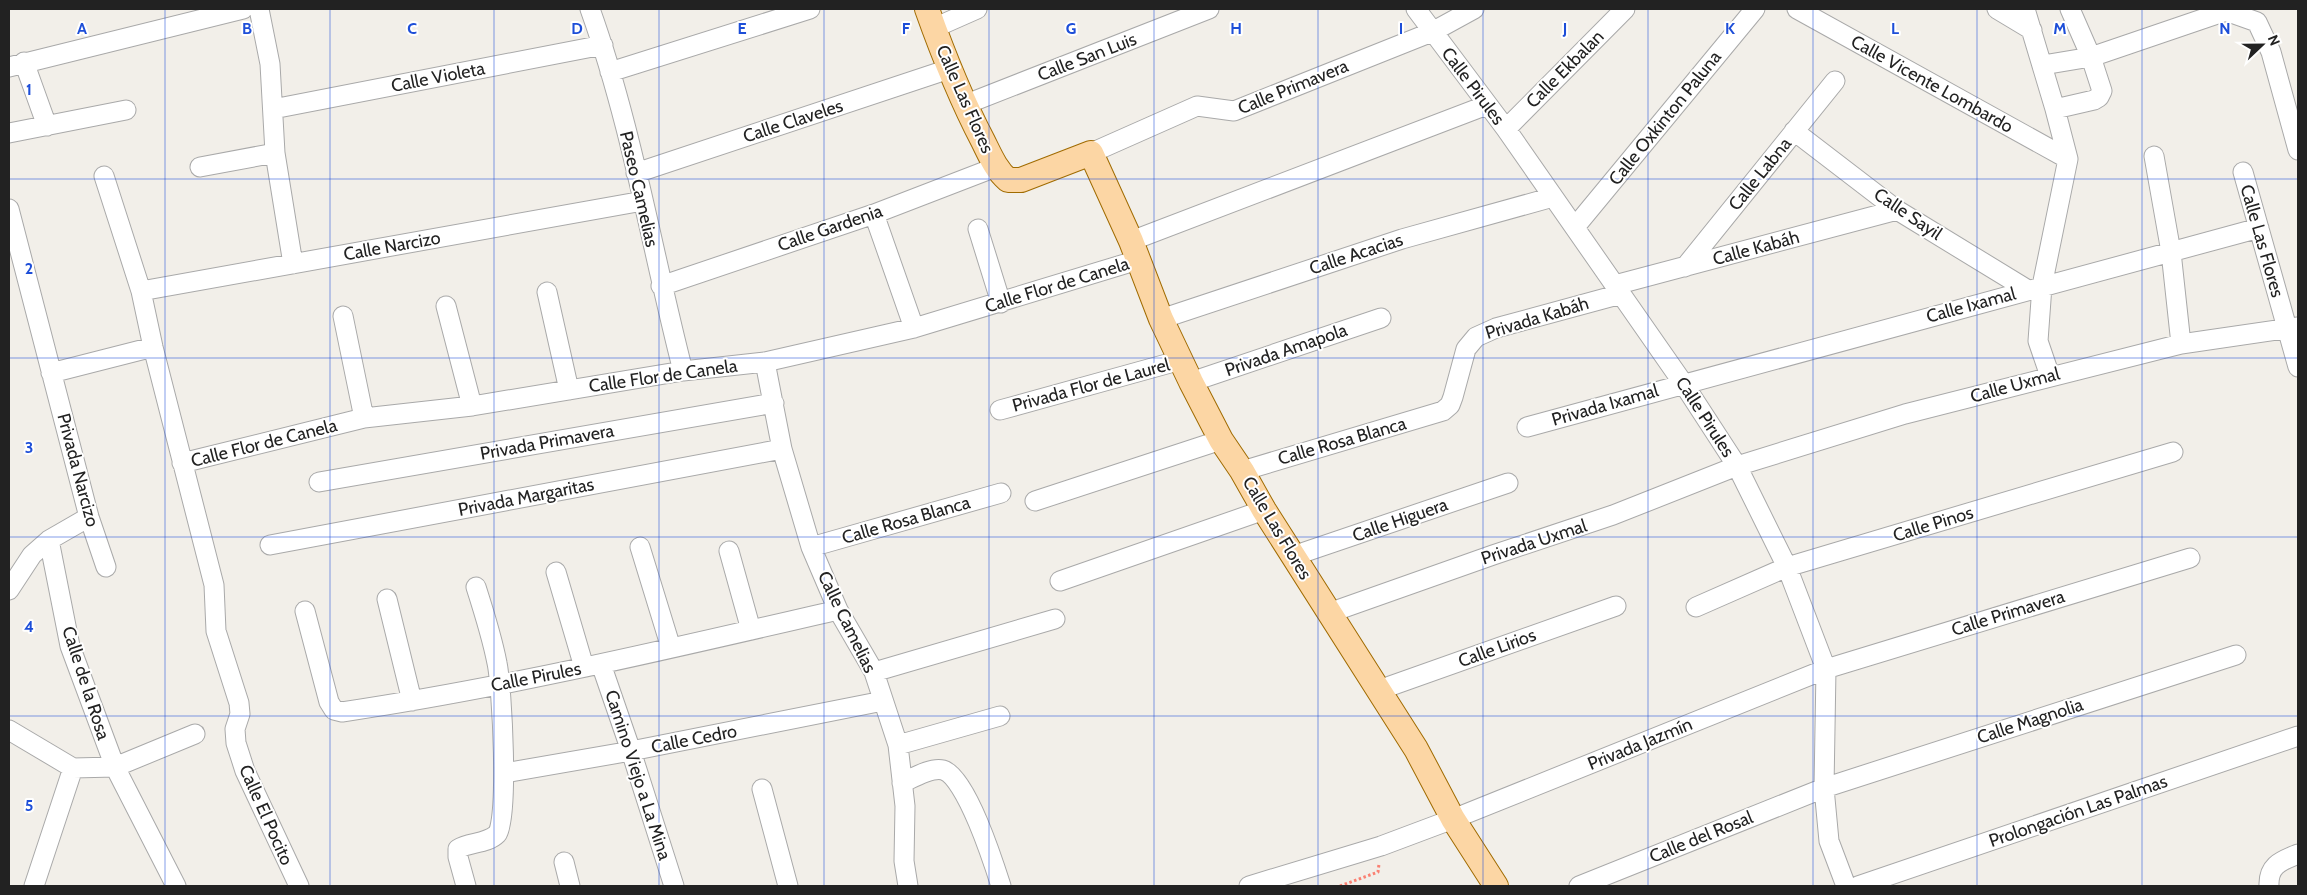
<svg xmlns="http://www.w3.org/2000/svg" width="2307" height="895" font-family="Cabin,sans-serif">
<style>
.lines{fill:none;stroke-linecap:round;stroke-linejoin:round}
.minor-casing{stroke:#a9a9a9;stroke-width:21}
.major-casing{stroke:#a06b00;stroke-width:26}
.path{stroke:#fa8072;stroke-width:3;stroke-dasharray:2.5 2.5;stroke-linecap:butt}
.minor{stroke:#fff;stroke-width:19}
.major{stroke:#fcd6a4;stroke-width:24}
.grid{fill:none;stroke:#1d4ed8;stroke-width:1;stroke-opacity:0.55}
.labels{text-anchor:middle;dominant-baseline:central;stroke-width:4;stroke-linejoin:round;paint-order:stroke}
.street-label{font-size:18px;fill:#222;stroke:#fff}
.grid-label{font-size:16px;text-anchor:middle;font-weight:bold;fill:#1d4ed8;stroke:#fff;stroke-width:4;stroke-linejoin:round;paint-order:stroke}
</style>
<rect width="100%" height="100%" fill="#f2efe9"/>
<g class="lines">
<defs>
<path id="minor" d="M259,9l11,55 5,89 18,111
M590,9c42,117 62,242 93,362
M1416,9l90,120 177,254 54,83 50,101 39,102 -2,119 5,53 17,45
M1797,9l271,150
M1997,9l35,21
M2025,9l30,100 13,50 -26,127 -4,55 12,35
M934,28l43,-19
M24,62l23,64
M2043,65l48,-8 135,-46 31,11 14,30 27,98
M9,67l234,-58
M610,72l200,-63
M964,105l245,-96
M273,109l330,-64
M2055,109l39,-9 5,-3 3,-6 -11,-34 -21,-48
M1506,129l119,-120
M1794,131l103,79 131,80
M9,133l117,-23
M1091,153l106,-47 37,5 198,-79 42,-23
M2154,156l17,96 10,92
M200,167l75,-14
M2243,172l55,195
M636,173l313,-104
M104,176l37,115 12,56 61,238 2,46 23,72 1,11 -5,15 1,14 9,28 54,115
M9,209l80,308 17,50
M874,214l40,114
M1575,227l180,-218
M978,229l23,74
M1131,241l356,-136
M1685,267l150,-186
M1615,285l282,-75
M661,286l213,-72 122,-47
M141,291l502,-90
M547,292l22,98
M446,306l26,100
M343,316l21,102
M1161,319l241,-80 151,-42
M765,362l17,87 29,98 27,63 36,62 24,73 7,61 -1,55 4,25
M51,373l102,-26
M1191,382l190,-64
M1000,410l181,-50
M1527,427l732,-199
M182,463l182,-45 108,-12 211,-35 82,-9 149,-34 224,-68
M1242,471l201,-60 7,-6 3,-8 13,-48 10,-12 20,-9 125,-34
M319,482l455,-79
M1035,501l186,-61
M49,540l21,106 45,121 61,119
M270,545l512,-96
M640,547l31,101
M811,547l190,-54
M729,551l22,79
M1293,556l215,-73
M556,572l28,95
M1060,581l204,-71
M9,590l23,-35 17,-15 40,-23
M387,599l25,102
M1696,607l91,-40 386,-115
M305,611l24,91 5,8 8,2c167,-25 332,-64 496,-102
M1329,613l164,-58 120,-40 124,-49 168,-52 276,-70 117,-17
M601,664l30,87 43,135
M874,672l181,-53
M1379,690l237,-84
M9,730l64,38 42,-1 80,-33
M898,745l102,-29
M504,773l127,-22 252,-50
M902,783c11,-5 29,-16 41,-13 23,6 51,94 58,116
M762,789l26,97
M564,862l6,24
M34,886l39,-118
M466,886l-8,-29v-8c11,-7 29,-5 39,-15 12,-14 5,-148 0,-171 -5,-26 -13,-51 -21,-76
M1249,886l132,-40 72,-27 373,-150 364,-111
M1579,886l245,-98 412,-133
M1858,886l440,-150
M2269,886c-1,-21 12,-25 29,-32"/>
<path id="major" d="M927,9c16,45 34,90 56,132 7,14 13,29 25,39h13l70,-27 40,88 30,78 30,63 30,58 21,31 22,39 152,239 37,70 43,67"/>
</defs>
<use href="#minor" class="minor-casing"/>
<use href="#major" class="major-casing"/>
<path class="path" d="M1340,886l38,-14 1,-8"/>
<use href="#minor" class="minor"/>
<use href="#major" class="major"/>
</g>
<path class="grid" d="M165,9v877M330,9v877M494,9v877M659,9v877M824,9v877M989,9v877M1154,9v877M1318,9v877M1483,9v877M1648,9v877M1813,9v877M1977,9v877M2142,9v877M9,179h2289M9,358h2289M9,537h2289M9,716h2289"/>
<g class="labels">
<g class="street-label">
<text transform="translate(1087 57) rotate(-21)">Calle San Luis</text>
<text transform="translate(1565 69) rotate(-45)">Calle Ekbalan</text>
<text transform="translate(438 77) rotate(-11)">Calle Violeta</text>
<text transform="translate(1932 84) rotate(29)">Calle Vicente Lombardo</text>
<text transform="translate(1473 86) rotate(53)">Calle Pirules</text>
<text transform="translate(1293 87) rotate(-22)">Calle Primavera</text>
<text transform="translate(965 99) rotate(66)">Calle Las Flores</text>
<text transform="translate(1665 118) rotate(-51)">Calle Oxkinton Paluna</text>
<text transform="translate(793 121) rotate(-18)">Calle Claveles</text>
<text transform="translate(1760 174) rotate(-51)">Calle Labna</text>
<text transform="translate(639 189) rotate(77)">Paseo Camelias</text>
<text transform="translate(1908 214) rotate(34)">Calle Sayil</text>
<text transform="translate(830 228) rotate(-19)">Calle Gardenia</text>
<text transform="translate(2262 241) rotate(74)">Calle Las Flores</text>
<text transform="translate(392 246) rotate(-10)">Calle Narcizo</text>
<text transform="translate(1756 248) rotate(-15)">Calle Kabáh</text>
<text transform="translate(1356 254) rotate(-18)">Calle Acacias</text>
<text transform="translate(1057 285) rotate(-17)">Calle Flor de Canela</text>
<text transform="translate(1971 305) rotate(-15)">Calle Ixamal</text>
<text transform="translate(1537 318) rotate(-17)">Privada Kabáh</text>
<text transform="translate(1286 350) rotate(-19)">Privada Amapola</text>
<text transform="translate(663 376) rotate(-8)">Calle Flor de Canela</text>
<text transform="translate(1091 385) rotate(-15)">Privada Flor de Laurel</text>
<text transform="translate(2015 385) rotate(-15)">Calle Uxmal</text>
<text transform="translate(1605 405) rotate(-16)">Privada Ixamal</text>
<text transform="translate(1705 417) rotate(57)">Calle Pirules</text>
<text transform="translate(1342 441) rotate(-16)">Calle Rosa Blanca</text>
<text transform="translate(547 442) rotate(-10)">Privada Primavera</text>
<text transform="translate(264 443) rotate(-14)">Calle Flor de Canela</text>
<text transform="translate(78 470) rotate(75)">Privada Narcizo</text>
<text transform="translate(526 497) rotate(-11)">Privada Margaritas</text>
<text transform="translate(906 520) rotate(-16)">Calle Rosa Blanca</text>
<text transform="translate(1400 520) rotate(-19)">Calle Higuera</text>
<text transform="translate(1933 524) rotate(-17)">Calle Pinos</text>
<text transform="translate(1277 528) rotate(59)">Calle Las Flores</text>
<text transform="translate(1534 542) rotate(-18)">Privada Uxmal</text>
<text transform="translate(2008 613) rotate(-17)">Calle Primavera</text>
<text transform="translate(847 622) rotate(64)">Calle Camelias</text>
<text transform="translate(1497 648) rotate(-20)">Calle Lirios</text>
<text transform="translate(536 677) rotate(-11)">Calle Pirules</text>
<text transform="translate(86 683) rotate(72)">Calle de la Rosa</text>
<text transform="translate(2030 721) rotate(-18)">Calle Magnolia</text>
<text transform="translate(694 739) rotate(-11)">Calle Cedro</text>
<text transform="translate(1640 744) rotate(-22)">Privada Jazmín</text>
<text transform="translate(638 775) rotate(72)">Camino Viejo a La Mina</text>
<text transform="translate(2078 811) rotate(-19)">Prolongación Las Palmas</text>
<text transform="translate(266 815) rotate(66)">Calle El Pocito</text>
<text transform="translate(1701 837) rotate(-22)">Calle del Rosal</text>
</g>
</g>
<g class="grid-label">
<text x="82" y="34">A</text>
<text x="247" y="34">B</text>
<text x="412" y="34">C</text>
<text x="577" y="34">D</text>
<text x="742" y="34">E</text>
<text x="906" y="34">F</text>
<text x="1071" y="34">G</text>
<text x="1236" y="34">H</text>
<text x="1401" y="34">I</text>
<text x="1565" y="34">J</text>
<text x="1730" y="34">K</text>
<text x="1895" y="34">L</text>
<text x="2060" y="34">M</text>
<text x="2225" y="34">N</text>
<text x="29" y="95">1</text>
<text x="29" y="274">2</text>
<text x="29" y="453">3</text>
<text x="29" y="632">4</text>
<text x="29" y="811">5</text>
</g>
<rect width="2307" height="895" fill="none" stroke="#222222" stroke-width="20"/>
<g transform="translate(2262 45) rotate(68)" stroke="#ffffff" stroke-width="4" paint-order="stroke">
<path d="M0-4L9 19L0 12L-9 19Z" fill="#222222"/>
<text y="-8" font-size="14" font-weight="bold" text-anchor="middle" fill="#222222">N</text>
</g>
</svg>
